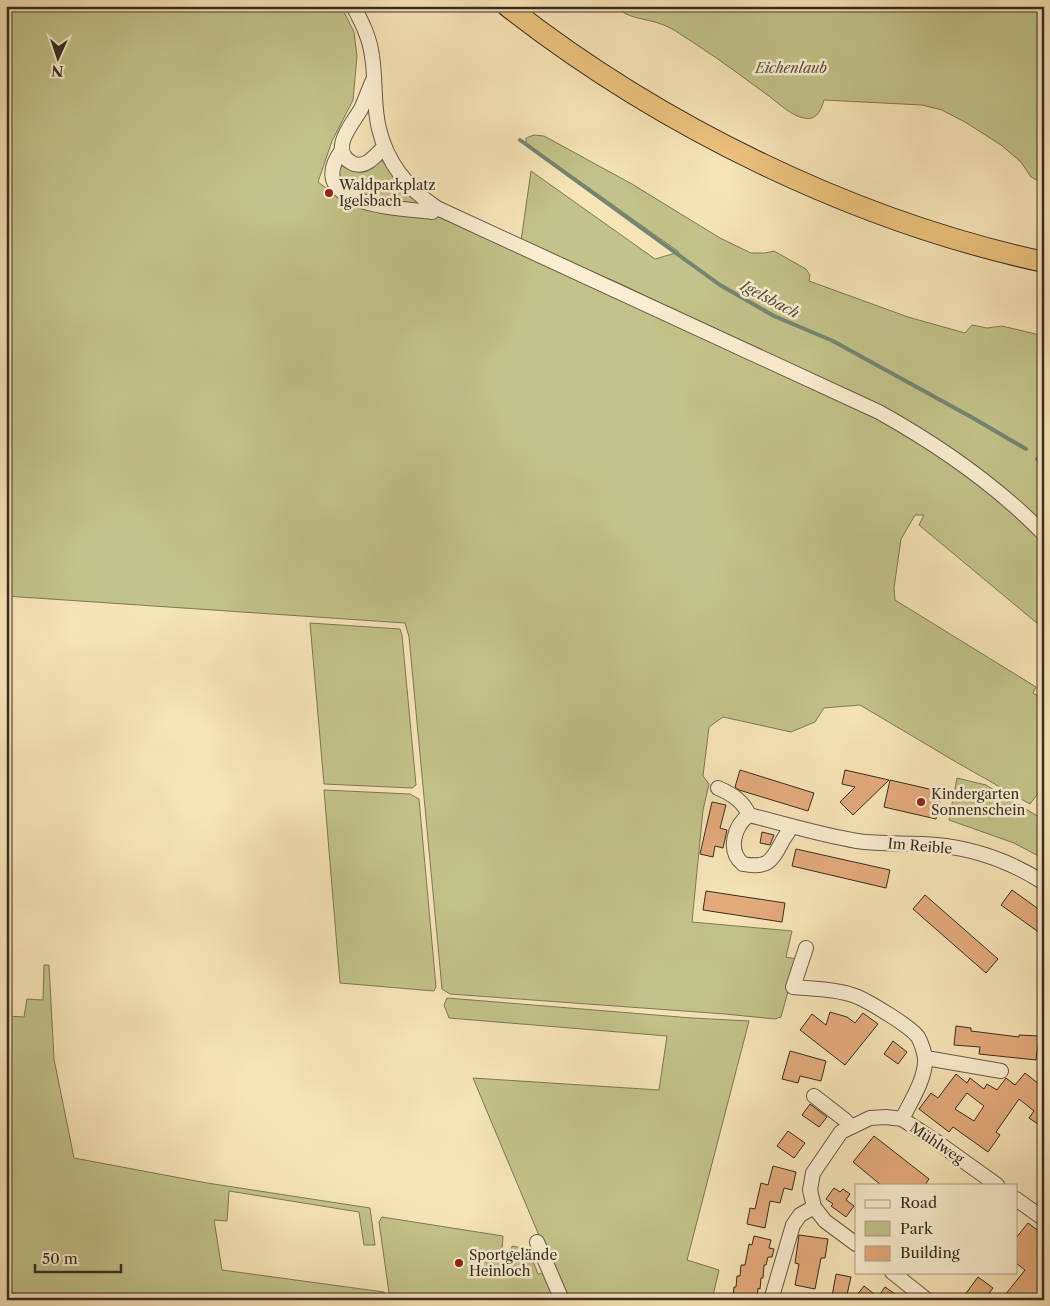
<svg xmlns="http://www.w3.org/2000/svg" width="1050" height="1306" font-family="'Libre Caslon Text',serif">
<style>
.green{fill:#c2c38a;stroke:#7d7856}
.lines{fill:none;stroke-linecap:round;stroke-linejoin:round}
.stream{stroke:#758573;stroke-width:4}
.building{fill:#e4ab7d;stroke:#382c22;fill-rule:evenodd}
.minor-casing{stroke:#685a47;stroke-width:16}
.highway-casing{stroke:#382c22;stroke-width:22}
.minor{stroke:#faeed0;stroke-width:14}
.highway{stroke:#ecc27c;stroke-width:20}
.poi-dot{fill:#8f2418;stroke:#faeed0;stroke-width:2}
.labels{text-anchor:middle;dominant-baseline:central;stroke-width:5;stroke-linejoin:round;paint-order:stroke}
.park-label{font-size:14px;font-style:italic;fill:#5a523c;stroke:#faeed0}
.poi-label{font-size:14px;fill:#382c22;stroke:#faeed0;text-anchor:start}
.street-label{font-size:14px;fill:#382c22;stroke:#faeed0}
.water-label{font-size:15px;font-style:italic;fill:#525144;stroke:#faeed0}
</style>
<rect width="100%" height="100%" fill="#f7e5b7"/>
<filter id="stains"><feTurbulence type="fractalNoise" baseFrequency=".004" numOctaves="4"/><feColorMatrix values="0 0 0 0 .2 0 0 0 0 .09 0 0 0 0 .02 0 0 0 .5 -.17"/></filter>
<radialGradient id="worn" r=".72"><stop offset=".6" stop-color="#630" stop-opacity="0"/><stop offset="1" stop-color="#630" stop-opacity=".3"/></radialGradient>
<path class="green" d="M6,6h335l13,26 3,24 -4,44 -21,41 -14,41 25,19 23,5 83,11 434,204c18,10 36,19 53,31 39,25 78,57 108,92v85l-125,-104 5,-10h-9l-14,24 -7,49 1,12 141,87 -3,6 11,7v86l-14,18 -74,-42 -96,-57 -36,3 -9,14 -24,10 -68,-15 -14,10 -6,49 6,8 -6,26 -11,112 100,9 -6,26 11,2 -16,58 -6,2 -50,-5 -275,-20 -8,-5 -33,-352 -4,-14 -399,-27z
M615,6h429v178l-13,-7 -10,-15 -20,-17 -36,-23 -23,-12 -20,-5 -98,-5c-3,10 -7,21 -20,18 -12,-2 -25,-14 -35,-22 -24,-17 -47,-35 -72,-51 -11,-7 -24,-17 -36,-21 -16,-6 -34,-5 -46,-18z
M534,135l10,1 88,48 88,54 31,15h14l9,-2 32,18 4,6 -1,6 99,36 57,16 7,-8 15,3 15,-2 42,10v191l-59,-53 -280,-149 -84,-41 -100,-43 10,-70 124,88 24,-7 -153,-109v-5z
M377,161h7l16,26 27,21 -53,-5 -36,-20 1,-21 14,9h14z
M310,623l90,6 2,6 14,150 -4,3 -88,-4z
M957,778l29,7 58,35v39l-30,-16 -65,-23z
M324,790l86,4 9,5 17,188 -2,4 -94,-8z
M44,965h5l5,94 20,99 133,25 163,25 5,37h-11l-5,-33 -130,-21 -2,30 -13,-1 8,50 162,22v8h-333l-37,-5 -6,-14h-2v-265l18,1 3,-18 16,1z
M447,998l245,20 57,3 -62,239 32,10 -7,30h-146l-93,-222 186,12 8,-54 -218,-18 -5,-13z
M382,1217l121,19 -1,14 9,2 1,-6 16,3 10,25 10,-1 11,27h-169l-11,-78z"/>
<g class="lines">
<path class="stream" d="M520,140l200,145 54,31 59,25 140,77 53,31
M1037,459l7,6"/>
</g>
<path class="building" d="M740,770l74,23 -6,18 -69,-21 -4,-3z
M845,770l44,10 -36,35 -13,-13 15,-15 -13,-3z
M890,780l52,12 -6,27 -52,-12z
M712,802l14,3 -6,23 7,2 -4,18 -8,-2 -2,11 -13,-3z
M762,832l12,3 -4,10 -10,-2z
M796,849l94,21 -4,18 -94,-22z
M1012,890l32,23v23l-43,-31z
M706,891l79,12 -3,19 -79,-12z
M925,895l73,64 -12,14 -73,-64z
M830,1012l17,5 8,6 8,-10 15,11 -33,41 -45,-35 12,-16 14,11z
M956,1026l15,2v3l48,6v-2l20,1 -3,24 -57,-6 1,-7 -26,-2z
M893,1041l14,11 -9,12 -14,-10z
M790,1051l36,10 -5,20 -21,-5 -2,7 -16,-4z
M1025,1073l19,15v40l-15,-10 5,-7 -15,-12 -23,33 4,3 -12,17 -35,-25 -4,5 -30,-23 12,-16 7,5 18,-24 11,9 3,-5 14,11 3,-5 10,6 9,-12 9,7zM967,1093l17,13 -10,15 -19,-12z
M810,1104l17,13 -8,10 -17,-12z
M788,1131l17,12 -11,15 -17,-12z
M874,1136l55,43 -4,6h-44l-28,-23z
M773,1166l23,6 -4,18 -8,-2 -4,15 -10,-2 -5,27 -18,-4 3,-16 5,1 6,-26 7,2z
M834,1188l6,4 3,-3 7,5 -4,6 8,6 -8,11 -15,-11 2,-2 -7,-5z
M1028,1223l16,12v65h-43l24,-30 -9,-7v-25z
M799,1235l29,4 -3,19h-4l-6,31 -20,-4 4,-21 -4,-1z
M754,1236l17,4 -2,8 5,1 -2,8h-4l-2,8h-2l-1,13h-2l-1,11 -2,-1 -1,12h-12v-3l-12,-1 1,-9h2l1,-11h3l1,-11h4l4,-21 3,1z
M836,1274l15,3 -5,22 -14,-3z
M978,1277l15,11 -9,12h-23z
M864,1286l14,11 7,-10 10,7 -5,6h-37z"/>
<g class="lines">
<defs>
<path id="minor" d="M353,6c9,16 17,32 19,50 4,24 1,49 7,73 8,33 29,60 58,79l442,204c61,34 116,72 165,122
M373,80c-4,9 -8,20 -12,29 -8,14 -33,41 -9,54 13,7 24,-8 32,-16
M342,150c-41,56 59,58 90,62l5,-4
M718,788c14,6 25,13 31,27
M792,826c-3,5 -6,9 -9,14 -11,20 -14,29 -40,24 -16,-13 -9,-38 6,-49 36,9 72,20 108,26 26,4 53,1 80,4 38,4 75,17 107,38
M806,948l-13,39c21,2 45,2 65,10 13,6 52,29 60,40 3,5 7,17 7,22 1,19 -15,44 -23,60
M926,1058l75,13
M814,1096l31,24 5,6
M1016,1199l28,20
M537,1242l25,58
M856,1244l-31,-23 -11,-14 -4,-17 3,-17 28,-41 29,-14 16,-1 16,2 35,23 60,43
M892,1272l35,28
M771,1300l22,-75 7,-10 14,-8"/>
<path id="highway" d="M507,6c153,120 347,215 537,256"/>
</defs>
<use href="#minor" class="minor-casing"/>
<use href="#highway" class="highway-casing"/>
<use href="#minor" class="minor"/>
<use href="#highway" class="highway"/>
</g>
<g class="poi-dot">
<circle cx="329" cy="193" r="5"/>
<circle cx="921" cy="802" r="5"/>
<circle cx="459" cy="1263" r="5"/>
</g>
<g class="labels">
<g class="park-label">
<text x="791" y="68">Eichenlaub</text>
</g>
<g class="poi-label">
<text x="339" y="185">Waldparkplatz<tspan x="339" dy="16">Igelsbach</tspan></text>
<text x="931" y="794">Kindergarten<tspan x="931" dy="16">Sonnenschein</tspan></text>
<text x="469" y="1255">Sportgelände<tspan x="469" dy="16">Heinloch</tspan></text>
</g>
<g class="street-label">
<text transform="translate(920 846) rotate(5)">Im Reible</text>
<text transform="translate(937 1143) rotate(34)">Mühlweg</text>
</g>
<g class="water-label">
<text transform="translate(770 299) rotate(28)">Igelsbach</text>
</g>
</g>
<rect width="1050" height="1306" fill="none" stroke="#f7e5b7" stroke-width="25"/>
<rect x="8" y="8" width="1035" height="1291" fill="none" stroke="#382c22" stroke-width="2.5"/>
<rect x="12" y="12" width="1025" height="1281" fill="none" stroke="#382c22"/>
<rect x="855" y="1184" width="162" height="90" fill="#faeed0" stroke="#aca08a"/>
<rect x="865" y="1200" width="25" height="8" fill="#faeed0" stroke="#aca08a"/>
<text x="900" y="1208" font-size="15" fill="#382c22">Road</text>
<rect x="865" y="1221" width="25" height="15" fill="#c2c38a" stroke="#aca08a"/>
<text x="900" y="1234" font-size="15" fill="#382c22">Park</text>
<rect x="865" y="1246" width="25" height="15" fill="#e4ab7d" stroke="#aca08a"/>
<text x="900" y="1258" font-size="15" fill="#382c22">Building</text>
<g transform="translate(58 58) rotate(183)" stroke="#faeed0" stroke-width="4" paint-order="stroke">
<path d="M0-4L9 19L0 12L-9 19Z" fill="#382c22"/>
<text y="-8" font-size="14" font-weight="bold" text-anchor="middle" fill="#382c22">N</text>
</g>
<path d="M35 1264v8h86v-8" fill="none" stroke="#382c22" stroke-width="2.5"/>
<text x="42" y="1264" font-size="15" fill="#382c22" stroke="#faeed0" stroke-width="4" paint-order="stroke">50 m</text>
<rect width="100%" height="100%" filter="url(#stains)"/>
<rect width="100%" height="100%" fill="url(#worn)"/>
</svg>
